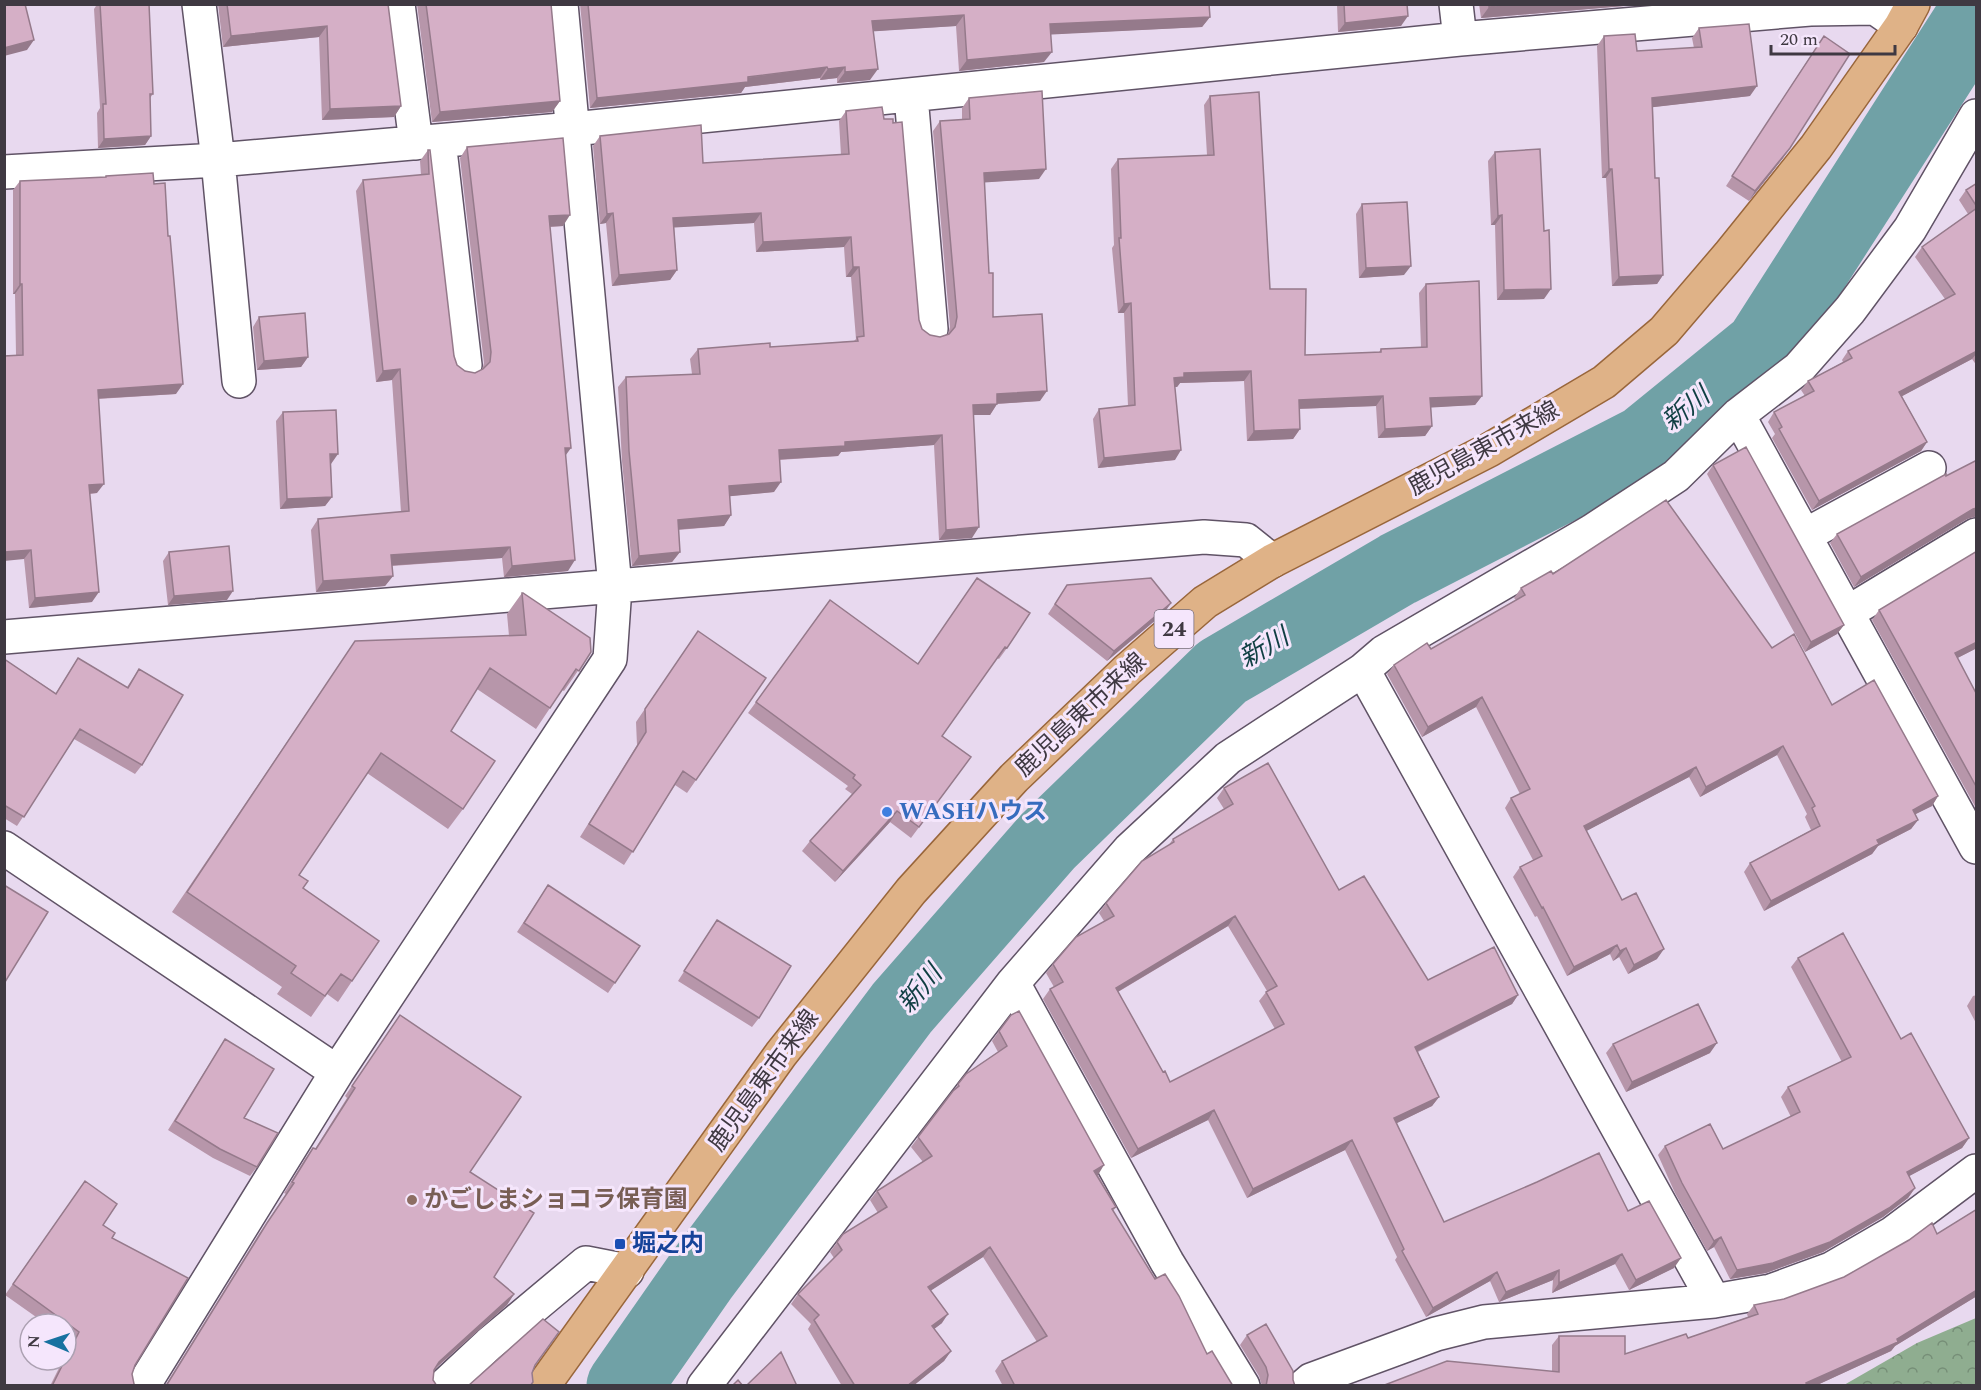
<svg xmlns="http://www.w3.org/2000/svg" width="1981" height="1390" font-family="Spectral,'Noto Sans JP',serif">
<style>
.forest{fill:url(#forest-crowns)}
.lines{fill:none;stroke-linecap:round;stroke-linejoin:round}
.river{stroke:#70a1a6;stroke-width:75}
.minor-casing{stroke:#605366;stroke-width:36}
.major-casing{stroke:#99663b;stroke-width:36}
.minor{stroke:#fff;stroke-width:33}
.major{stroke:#dfb287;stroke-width:33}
.wall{fill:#b796aa;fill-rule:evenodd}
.shaded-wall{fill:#957a8b}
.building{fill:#d5afc6;stroke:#957a8b;stroke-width:1.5;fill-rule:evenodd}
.shop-dot{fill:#3f7fe0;stroke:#f5e6fc;stroke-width:2}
.education-dot{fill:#8d6e63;stroke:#f5e6fc;stroke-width:2}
.transit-dot{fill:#1a4fb4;stroke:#f5e6fc;stroke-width:2}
.labels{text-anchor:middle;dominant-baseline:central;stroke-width:6;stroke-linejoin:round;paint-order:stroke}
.shield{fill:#f5e6fc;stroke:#766d7a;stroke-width:1.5}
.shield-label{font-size:22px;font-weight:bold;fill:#3f3942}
.street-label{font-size:24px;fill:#3f3942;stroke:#f5e6fc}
.shop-label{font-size:24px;font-weight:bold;fill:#366cbe;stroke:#f5e6fc;text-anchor:start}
.education-label{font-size:24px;font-weight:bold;fill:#785e54;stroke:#f5e6fc;text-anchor:start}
.transit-label{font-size:24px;font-weight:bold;fill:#164399;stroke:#f5e6fc;text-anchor:start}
.water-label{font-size:26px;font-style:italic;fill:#103f43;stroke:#f5e6fc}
</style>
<defs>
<pattern id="forest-crowns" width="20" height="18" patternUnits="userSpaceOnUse" patternTransform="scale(1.5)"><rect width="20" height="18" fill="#8fad90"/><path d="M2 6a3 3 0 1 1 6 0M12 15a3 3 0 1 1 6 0" fill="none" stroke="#768e77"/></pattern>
</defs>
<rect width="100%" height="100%" fill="#e8d9ef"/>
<path class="forest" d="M1976,1318v67h-132l73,-42z"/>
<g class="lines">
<path class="river" d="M624,1386l76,-109 202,-269 145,-166 175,-170 176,-103 246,-126 118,-96 214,-334"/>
<defs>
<path id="minor" d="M199,4l19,156 21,221
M398,4l18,139
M1456,4l4,35
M911,96l20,233
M439,141l26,224
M4,172l214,-12 355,-31 887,-90 350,-30 65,-1 26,18
M1738,415l238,432
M1804,536l125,-68
M1847,613l129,-78
M4,637l1200,-100 42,3 26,21
M1363,670l351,631
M4,848l333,224
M1013,983l154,279 76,124
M143,1386l194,-314 273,-413 5,-72 -54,-583
M444,1386l45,-42 97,-81 41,8
M704,1386l309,-403 116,-133 99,-92 135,-88 21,-18 208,-121 84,-55 62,-61 61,-47 51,-58 60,-81 66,-113
M1304,1386l7,-6 125,-46 48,-12 230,-21 57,-10 60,-22 62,-36 83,-62"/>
<path id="major" d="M543,1386l238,-332 130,-163 103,-113 113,-108 78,-68 67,-41 217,-111 115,-68 60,-51 65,-76 87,-108 85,-121 12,-22"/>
</defs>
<use href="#minor" class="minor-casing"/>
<use href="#major" class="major-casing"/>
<use href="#minor" class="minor"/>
<use href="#major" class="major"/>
</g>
<path class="wall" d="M96,4h53l4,90 -3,4 1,38 -6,9 -47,3 -1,-35 3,-5 -6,-99 2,-3z
M218,4h170l13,102 -7,11 -72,3 -3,-83 -96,10z
M417,4h134l9,97 -8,11 -120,10z
M580,4h629l1,13 -8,10 -152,7 -6,28 -85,9 -3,-45 -83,5 -3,49 -33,3v-5l-17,2v-2l-75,9 -4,6 -151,15z
M1337,4h70l-6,22 -63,6z
M1479,4h147l-2,2 -143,12z
M1699,28l51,68 -97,11 2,71 8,97 -6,9 -45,2 -6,-108h-4l-5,-132 7,-10 33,15 57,-3 -2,-10z
M1817,46l-34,112 -34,43 -23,-15z
M1210,96l60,193 35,66 74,-3 2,-3 40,-2 -2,-54 7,-9 56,112 -7,9 -44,2 1,19 -7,10 -47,2 -2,-32 -77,3 1,20 -7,10 -46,2 -3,-60 -64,2 -3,4h-2v73l-77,8 -5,-49 6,-10 29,-3 -4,-93h-6l-6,-65 2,-3 -3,-76 7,-10 89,-4 -3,-50z
M969,98l70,81 -55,3 5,91 4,44 47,84 -43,3 -7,11h-17l-1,123 -33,2 -5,-95 -93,7 -3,4 -59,4 -5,32 -45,4 2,19 -7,11 -46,4 2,22 -8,10 -40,4 -10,-105 -4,-74 8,-10 66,-3 -2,-15 8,-10 72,-2 84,-6 2,-2 -5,-62h-5l-2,-30 -88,5 -2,-29 -80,4 3,43 -7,10 -58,6 -6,-63 -6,1 -7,-78 7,-10 103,27 138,-8 -2,-34 7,-10 38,8 35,201 3,9 8,6 10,2 8,-3 2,-7 -17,-196 7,-10 22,-1v-12z
M467,147l96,79 -13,1 16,229 2,115 -64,6 -2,-19 -110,8 1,10 -8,10 -69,6 -5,-62 7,-11 83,-7 -9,-132 -16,2 -20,-191 7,-11 58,-5 -1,-14 8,-11 26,206 3,9 8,6 10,2 7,-3 2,-7 -24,-205z
M1495,152l49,147 -47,1 -2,-75h-4l-3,-64z
M106,176l48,8 22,210 -78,5 -1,94 -7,1 2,108 -63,6 -5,-49 -8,-204 -1,-61h-2v-104l7,-9 85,-4z
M1977,183v183l-5,-7 -70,37 25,46 -6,9 -109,59 -40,-72 3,-4 -7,-12 6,-10 31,-16 -4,-6 7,-9 35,-19 -1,-2 6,-9 97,-52 -30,-42 7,-10 46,-33 -9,-14 7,-10z
M1362,204l42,71 -45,3 -3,-64z
M259,317l49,40 -7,10 -44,3 -4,-43z
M283,412l48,52 1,33 -7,9 -45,3 -4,-88z
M1977,460v56l-10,3 -113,68 -24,-44 7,-9z
M1713,465l131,160 -7,9 -32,18 -98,-178z
M169,552l58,48 -59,5 -5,-44z
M1553,574l219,74 60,57 106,91 -6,10 -17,8 3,6 -7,9 -33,17 -6,8 -108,57 -20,-39 6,-9 61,-33 -6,-13 2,-3 -30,-59 -77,42 -11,-20 -103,54 36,69 35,59 -29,15 -9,-17 -6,4 -3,-7 -43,22 -30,-60 -2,1 -22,-40 7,-10 13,-7 -28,-52 6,-10 9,-4 -44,-87 -54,30 -35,-63 7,-9 37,-16 85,-49 -2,-2 7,-10z
M977,578l30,70 -8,11 -2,-1 -55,78 21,32 -52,70 -21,-16 -55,60 -33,-31 8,-10 42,-47 -7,-5 3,-3 -100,-73 82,-113 88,64z
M1067,585l104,18 -7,10 -57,48 -59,-47z
M522,593l69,59 -27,39 -2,-1 -26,39 -59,-40 -26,42 12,78 -15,20 -81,-56 -68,102 4,13 76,53 -41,61 -11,-8 -16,23 -34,-23 5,-7 -110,-75 169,-250 168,-26 -2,-22z
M1879,610l98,38 -20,10 20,37 -1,113 -104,-188z
M698,631l-2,149 -9,13 -12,-8 -51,80 -44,-28 57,-92 -1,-23z
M78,658l49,29 12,-18 3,96 -7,9 -61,-35 -57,87 -13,-8v-159l52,34z
M1224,788l115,102 89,90 90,15 -6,9 -94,48 21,45 -7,9 -36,17 48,99 184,-11 46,57 -45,22 -14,-26 -63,29 1,-13 -54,22 -9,-21 -64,36 -31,-57 2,-3 -52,-107 -98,48 -39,-78 -77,38 -88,-159 7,-10 4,-2 -8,-14 7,-9 51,-43 -5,-8 7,-10 62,-57 5,-7 51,-30 -7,-11zM1228,926l39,65 -8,10 16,28 -105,53 -7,-10 -45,-80z
M548,885l92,61 -32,47 -91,-61z
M717,920l42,98 -7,9 -74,-46z
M1798,958l103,81 68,99 -7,10 -53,28 6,12 -7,10 -25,19 -60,35 -57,21 -36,6 -16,-32 -7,4 -32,-58 -17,-38 7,-9 58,3 68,-32 -10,-20 7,-10 54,-25 -51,-95z
M1977,995v30l-10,-19 6,-10z
M400,1015l70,157 24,105 20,17 -7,11 -73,65 -1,10 4,6h-272l94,-152 27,-40 -2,-1 21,-34 8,-11 2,1 32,-51 -2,-2z
M999,1031l99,144 18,32 -3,4 42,68 52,75 26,32h-230l-8,-15 7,-10 35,-19 -54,-85 -52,33 11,33 -8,6 17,22 -7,10 -31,25h-71l-34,-57 3,-5 -20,-20 7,-10 36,-36 -4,-6 13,-18 35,-21 -8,-13 7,-9 46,-29 -12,-15 55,-73 32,-22 -6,-11z
M225,1039l32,128 -7,9 -37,-18 -45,-28z
M1613,1044l97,9 -84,39 -20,-39z
M85,1181l18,44 9,13 23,127 -3,9 2,10 2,2h-86l13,-26h3v-6l6,-11 -6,-4v-15h-20l-41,-29z
M1977,1209v87l-82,50 -4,5 -76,35h-433l170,-14v-27l7,-9 66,18 63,-16 60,-21 -1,-3 7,-9 30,-6 60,-22 93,-43z
M1247,1335l46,45 2,6h-33l-3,-10 -19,-31z"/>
<path class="shaded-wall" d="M1513,4h113l-2,2 -143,12 8,-11z
M964,15l-8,11 -92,6 8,-11z
M1408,16l-7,10 -63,6 7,-9z
M1210,17l-8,10 -160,8 8,-11z
M327,26l-8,11 -96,10 8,-11z
M34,40l-7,10 -23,6v-8z
M1052,52l-8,10 -85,9 8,-11z
M827,67l-7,11 -75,9 -4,6 -151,15 7,-10z
M845,67l-8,11 -17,2 8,-11z
M878,69l-8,11 -33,3 8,-11z
M1757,86l-7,10 -104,12 6,-10z
M560,101l-8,11 -120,10 8,-10z
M401,106l-7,11 -72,3 8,-11z
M151,136l-6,9 -47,3 6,-9z
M1790,148l-7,10 -34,43 6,-10z
M1046,169l-7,10 -62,4 7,-10z
M1609,169h3l-6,9h-4z
M613,213l-7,10 -6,1 7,-10z
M761,213l-7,10 -88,5 7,-10z
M570,215l-7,11 -21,1 7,-11z
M1502,215l-7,10h-4l7,-9z
M851,237l-7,10 -88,5 7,-10z
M1411,266l-7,9 -45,3 7,-10z
M853,267h6l-8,10h-5z
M677,270l-7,10 -58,6 7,-11z
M1663,275l-6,9 -45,2 7,-9z
M20,284h2l-7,10h-2z
M1551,289l-7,10 -47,1 7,-10z
M1131,303l-7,10h-6l6,-9z
M1977,351v2l-5,6 -79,42 6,-9z
M308,357l-7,10 -44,3 7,-9z
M400,369l-8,11 -16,2 7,-11z
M1251,371l-7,10 -64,2 -3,4h-10l7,-9 10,-5z
M183,384l-7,10 -85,5 7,-9z
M1047,391l-7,10 -48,3h5l-7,11h-24l7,-10 24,-11z
M1383,396l-7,10 -84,3 7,-9z
M1482,396l-7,9 -51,3 6,-10z
M1432,426l-7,10 -47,2 7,-9z
M1300,429l-7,10 -46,2 7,-10z
M942,435l-8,10 -93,7 -3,4 -67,4 8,-10 66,-8z
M1927,442l-6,9 -109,59 7,-9z
M565,448h6l-8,11z
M1181,450l-6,10 -77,8 6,-10z
M330,454h8l-7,10z
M781,482l-7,10 -52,5 7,-11z
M104,484l-7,9 -15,1 7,-9z
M332,497l-7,9 -45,3 7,-10z
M1977,508v8l-10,3 -113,68 7,-10 112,-68z
M731,515l-7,11 -53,4 7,-10z
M979,527l-7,11 -33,2 7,-10z
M510,547l-8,11 -118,8 7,-11z
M31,550l-7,9 -20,2v-9z
M680,552l-8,10 -40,4 7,-10z
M575,560l-7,11 -64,6 8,-11z
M393,576l-8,10 -69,6 7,-11z
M233,591l-6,9 -59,5 6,-9z
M99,592l-7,10 -63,6 6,-10z
M1171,603l-7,10 -57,48 7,-10z
M1844,625l-7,9 -32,18 6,-10z
M1977,642v6l-29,15 7,-10z
M1482,697l-6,10 -54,30 6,-10z
M1783,746l-6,9 -77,42 6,-10z
M1696,767l-7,10 -112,59 7,-10z
M1938,796l-6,10 -26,13 7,-9z
M897,811l-7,11 -55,60 8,-11z
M1918,820l-7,9 -33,17 -6,8 -108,57 7,-10 106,-61z
M1235,916l-7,10 -119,71 7,-9z
M1617,945l-7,9 -43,22 7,-9z
M1626,948l-7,9 -6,4 7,-10z
M1664,949l-7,10 -29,15 6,-9z
M1518,995l-6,9 -104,52 7,-9z
M1717,1043l-7,10 -84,39 6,-10z
M1439,1097l-7,9 -45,22 7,-10z
M1214,1110l-6,10 -77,38 7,-9z
M1969,1138l-7,10 -62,33 7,-9z
M1352,1140l-7,10 -98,48 6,-9z
M1104,1165l-6,10 -11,5 7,-9z
M1915,1188l-7,10 -25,19 -60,35 -57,21 -36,6 7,-9z
M1721,1237l-7,10 -7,4 7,-10z
M990,1247l-7,10 -62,40 7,-10z
M1622,1254l-7,10 -63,29 7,-10z
M1681,1258l-7,10 -45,22 7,-10z
M1559,1270l-6,10 -54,22 7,-10z
M1497,1272l-7,9 -64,36 7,-9z
M1977,1290v6l-82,50 -4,5 -76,35h-11l2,-3 91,-44z
M514,1294l-7,11 -76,67 8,-10z
M948,1314l-6,9 -17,13 7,-10z
M951,1351l-7,10 -31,25h-6z"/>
<path class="building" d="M4,4h21l9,36 -30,8z
M100,4h49l4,90h-3l1,42 -47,3 -1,-35h3z
M227,4h161l13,102 -71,3 -3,-83 -96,10z
M426,4h125l9,97 -120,11z
M588,4h621l1,13 -160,7 2,28 -85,8 -3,-45 -92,6 6,48 -33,3v-5l-17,2 -1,-2 -79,10v5l-151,16z
M1344,4h63l1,12 -63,7z
M1489,4h24l-24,3z
M1749,24l8,62 -105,12 3,80h4l4,97 -44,2 -7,-108h-3l-5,-133 31,-2 2,17 65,-4 -3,-19z
M1824,36l26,18 -60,94 -35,43 -23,-15z
M1042,91l4,78 -62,4 5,100h4v44l49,-3 5,77 -50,3v10l-24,1 6,122 -33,3 -4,-95 -97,7v4l-66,4 2,32 -52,4 2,29 -53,5 2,32 -41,4 -10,-105 -3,-74 74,-3 -2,-25 72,-6v4l88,-6 -1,-4 7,-1 -5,-69h-6l-2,-30 -88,5 -2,-29 -88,5 4,52 -58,5 -6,-62 -6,1 -7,-78 101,-11 2,38 146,-9 -3,-43 36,-4 2,12h9v4l9,-1 17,198 3,9 8,6 10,2 9,-3 6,-7 2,-10 -17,-196 30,-2 -1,-21z
M1259,92l11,197h36l-1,66 76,-3v-3l46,-2 -1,-63 53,-3 3,115 -52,2 2,28 -47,3 -2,-33 -84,4 1,29 -46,2 -3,-60 -67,2v4l-10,1 7,72 -77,8 -5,-49 36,-4 -4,-102 -7,1 -5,-66h2l-3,-79 96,-4 -4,-59z
M563,138l7,77 -21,1 22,232h-6l10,112 -63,6 -2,-19 -119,8 2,21 -70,5 -5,-62 91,-8 -9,-142 -17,2 -20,-191 66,-6 -1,-24h2l24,206 3,9 8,6 10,2 8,-4 7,-7 1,-10 -24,-205z
M1540,149l4,82 5,-1 2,59 -47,1 -2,-75 -4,1 -3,-64z
M153,173l1,11 11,-1 3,53h2l13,148 -85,6 6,94 -15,1 10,107 -64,6 -4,-48 -27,2v-196l19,-1 -1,-71h-2v-103l86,-4v-1z
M1977,183v24l-11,-17z
M1407,202l4,64 -45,2 -4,-64z
M1977,208v143l-78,41 28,50 -108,59 -40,-72 3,-2 -8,-15 40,-21 -6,-10 44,-23 -4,-7 107,-57 -33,-47z
M305,313l3,44 -44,4 -5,-44z
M336,410l2,44h-8l2,43 -45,2 -4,-87z
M1746,447l98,178 -33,17 -98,-177z
M1977,460v48l-4,1 -112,68 -24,-43 109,-60v2z
M1666,500l106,148 22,-14 38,71 42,-25 64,116 -25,14 5,10 -41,20 2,4 -108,57 -21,-38 70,-37 -8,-18 3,-2 -32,-60 -77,41 -10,-20 -112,59 38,74 14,-7 28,56 -30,16 -8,-17 -6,3 -3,-6 -43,22 -31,-60 -1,1 -22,-41 22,-11 -31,-58 19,-9 -48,-92 -54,30 -34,-62 33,-22 4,6 94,-54 -4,-7 30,-17 2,3z
M229,546l4,45 -59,5 -5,-44z
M1977,551v91l-22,11 22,42v93l-98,-178z
M977,578l53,35 -23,35 -2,-1 -63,89 29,21 -52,70 -22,-16 -54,60 -33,-30 51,-56 -8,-7 2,-3 -99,-73 74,-102 88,64z
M1151,578l20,25 -57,48 -59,-47 12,-19z
M522,593h1l67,45 1,14 -12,19 -3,-2 -26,39 -60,-40 -39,63 44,30 -32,48 -82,-56 -82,122 9,6 -5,7 76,53 -27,40 -11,-7 -16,22 -34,-23 5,-7 -109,-74 168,-251 171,-6z
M698,631l68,47 -70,102 -13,-9 -50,81 -44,-28 57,-92 -1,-23z
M78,658l50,30 11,-19 44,26 -41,70 -62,-36 -56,88 -20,-12v-146l52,35z
M1268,763l71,127 25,-14 64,104 66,-33 24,48 -103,52 24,50 -45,21 50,104 93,-40 62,-29 29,58 21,-10 32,57 -45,22 -14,-26 -63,29v-13l-53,22 -9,-20 -64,36 -31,-57 2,-2 -52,-109 -99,49 -39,-79 -76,39 -88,-160 13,-7 -10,-18 23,-27 38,-21 -8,-13 36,-42 32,-19 -1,-3 60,-35 -9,-16zM1235,916l42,70 -11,6 18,32 -114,58 -5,-11 -2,1 -47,-84z
M4,885l44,27 -43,70h-1z
M548,885l92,61 -25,37 -91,-60z
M717,920l74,46 -32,52 -75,-47z
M1843,933l58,106 10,-6 58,105 -62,34 8,16 -26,20 -59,34 -57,21 -36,7 -16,-33 -7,4 -32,-58 -17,-37 45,-22 13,25 77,-37 -12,-25 63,-30 -53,-99z
M1698,1004l19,39 -85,39 -19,-38z
M1019,1011l85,154 -10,6 22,36 -4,2 43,70 10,-5 14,22 28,58 5,-3 21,35h-218l-13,-25 45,-25 -57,-89 -62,40 20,27 -16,12 19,25 -44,35h-52l-41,-66 5,-5 -21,-21 44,-44 -5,-8 6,-8 44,-27 -10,-16 55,-35 -14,-19 35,-46 6,-5 -1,-2 8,-10 41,-28 -8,-15 12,-16z
M400,1015l121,82 -51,75 64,41 -40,64 20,17 -75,68 -5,8 -1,10 4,6h-271l101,-163 27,-40 -2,-1 21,-34 3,1 39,-61 -3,-2z
M225,1039l49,30 -30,49 34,15 -21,34 -37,-18 -45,-28z
M85,1181l32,23 -14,21 12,8 -3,5 76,40 -53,87 -3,9 2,10 2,2h-84l13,-26h1v-2l13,-26 -66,-48z
M1977,1209v81l-80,49 1,3 -92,41 1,3h-425l65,-25 112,11v-36h66v18l61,-20 2,4 70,-24 -4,-9 30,-6 60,-22 65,-37 23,-17 5,11z
M543,1319l16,13 -24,33 -3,8 1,9 -3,4h-62z
M1266,1324l27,47v9l2,6h-29l2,-11 -2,-8 -19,-32z
M781,1352l16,34h-51z
M738,1380l5,6h-11z"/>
<circle class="shop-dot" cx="887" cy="812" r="6"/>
<circle class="education-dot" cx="412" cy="1200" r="6"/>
<rect class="transit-dot" x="614" y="1238" width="12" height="12" rx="3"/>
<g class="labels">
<rect class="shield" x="1154.5" y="610" width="39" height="38" rx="4.5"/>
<g class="shield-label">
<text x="1174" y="629">24</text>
</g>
<g class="street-label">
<text transform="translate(1484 449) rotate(-29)">鹿児島東市来線</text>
<text transform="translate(1081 715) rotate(-43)">鹿児島東市来線</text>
<text transform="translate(764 1081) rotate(-54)">鹿児島東市来線</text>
</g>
<g class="shop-label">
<text x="899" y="812">WASHハウス</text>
</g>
<g class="education-label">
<text x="424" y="1200">かごしまショコラ保育園</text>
</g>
<g class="transit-label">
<text x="632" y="1244">堀之内</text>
</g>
<g class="water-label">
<text transform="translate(1686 409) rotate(-39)">新川</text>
<text transform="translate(1264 648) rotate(-30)">新川</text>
<text transform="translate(920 989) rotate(-50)">新川</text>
</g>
</g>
<rect width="1981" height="1390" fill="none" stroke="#3f3942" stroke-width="12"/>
<g transform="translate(48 1342) rotate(272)"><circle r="28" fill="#f5e6fc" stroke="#aca1b2" stroke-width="1.5"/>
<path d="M0-4.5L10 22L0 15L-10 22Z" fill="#1771a0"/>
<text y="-9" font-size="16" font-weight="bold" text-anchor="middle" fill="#3f3942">N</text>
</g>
<path d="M1771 45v9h124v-9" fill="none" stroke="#3f3942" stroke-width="3"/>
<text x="1780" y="45" font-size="18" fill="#3f3942" stroke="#f5e6fc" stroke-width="4.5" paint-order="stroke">20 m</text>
</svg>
